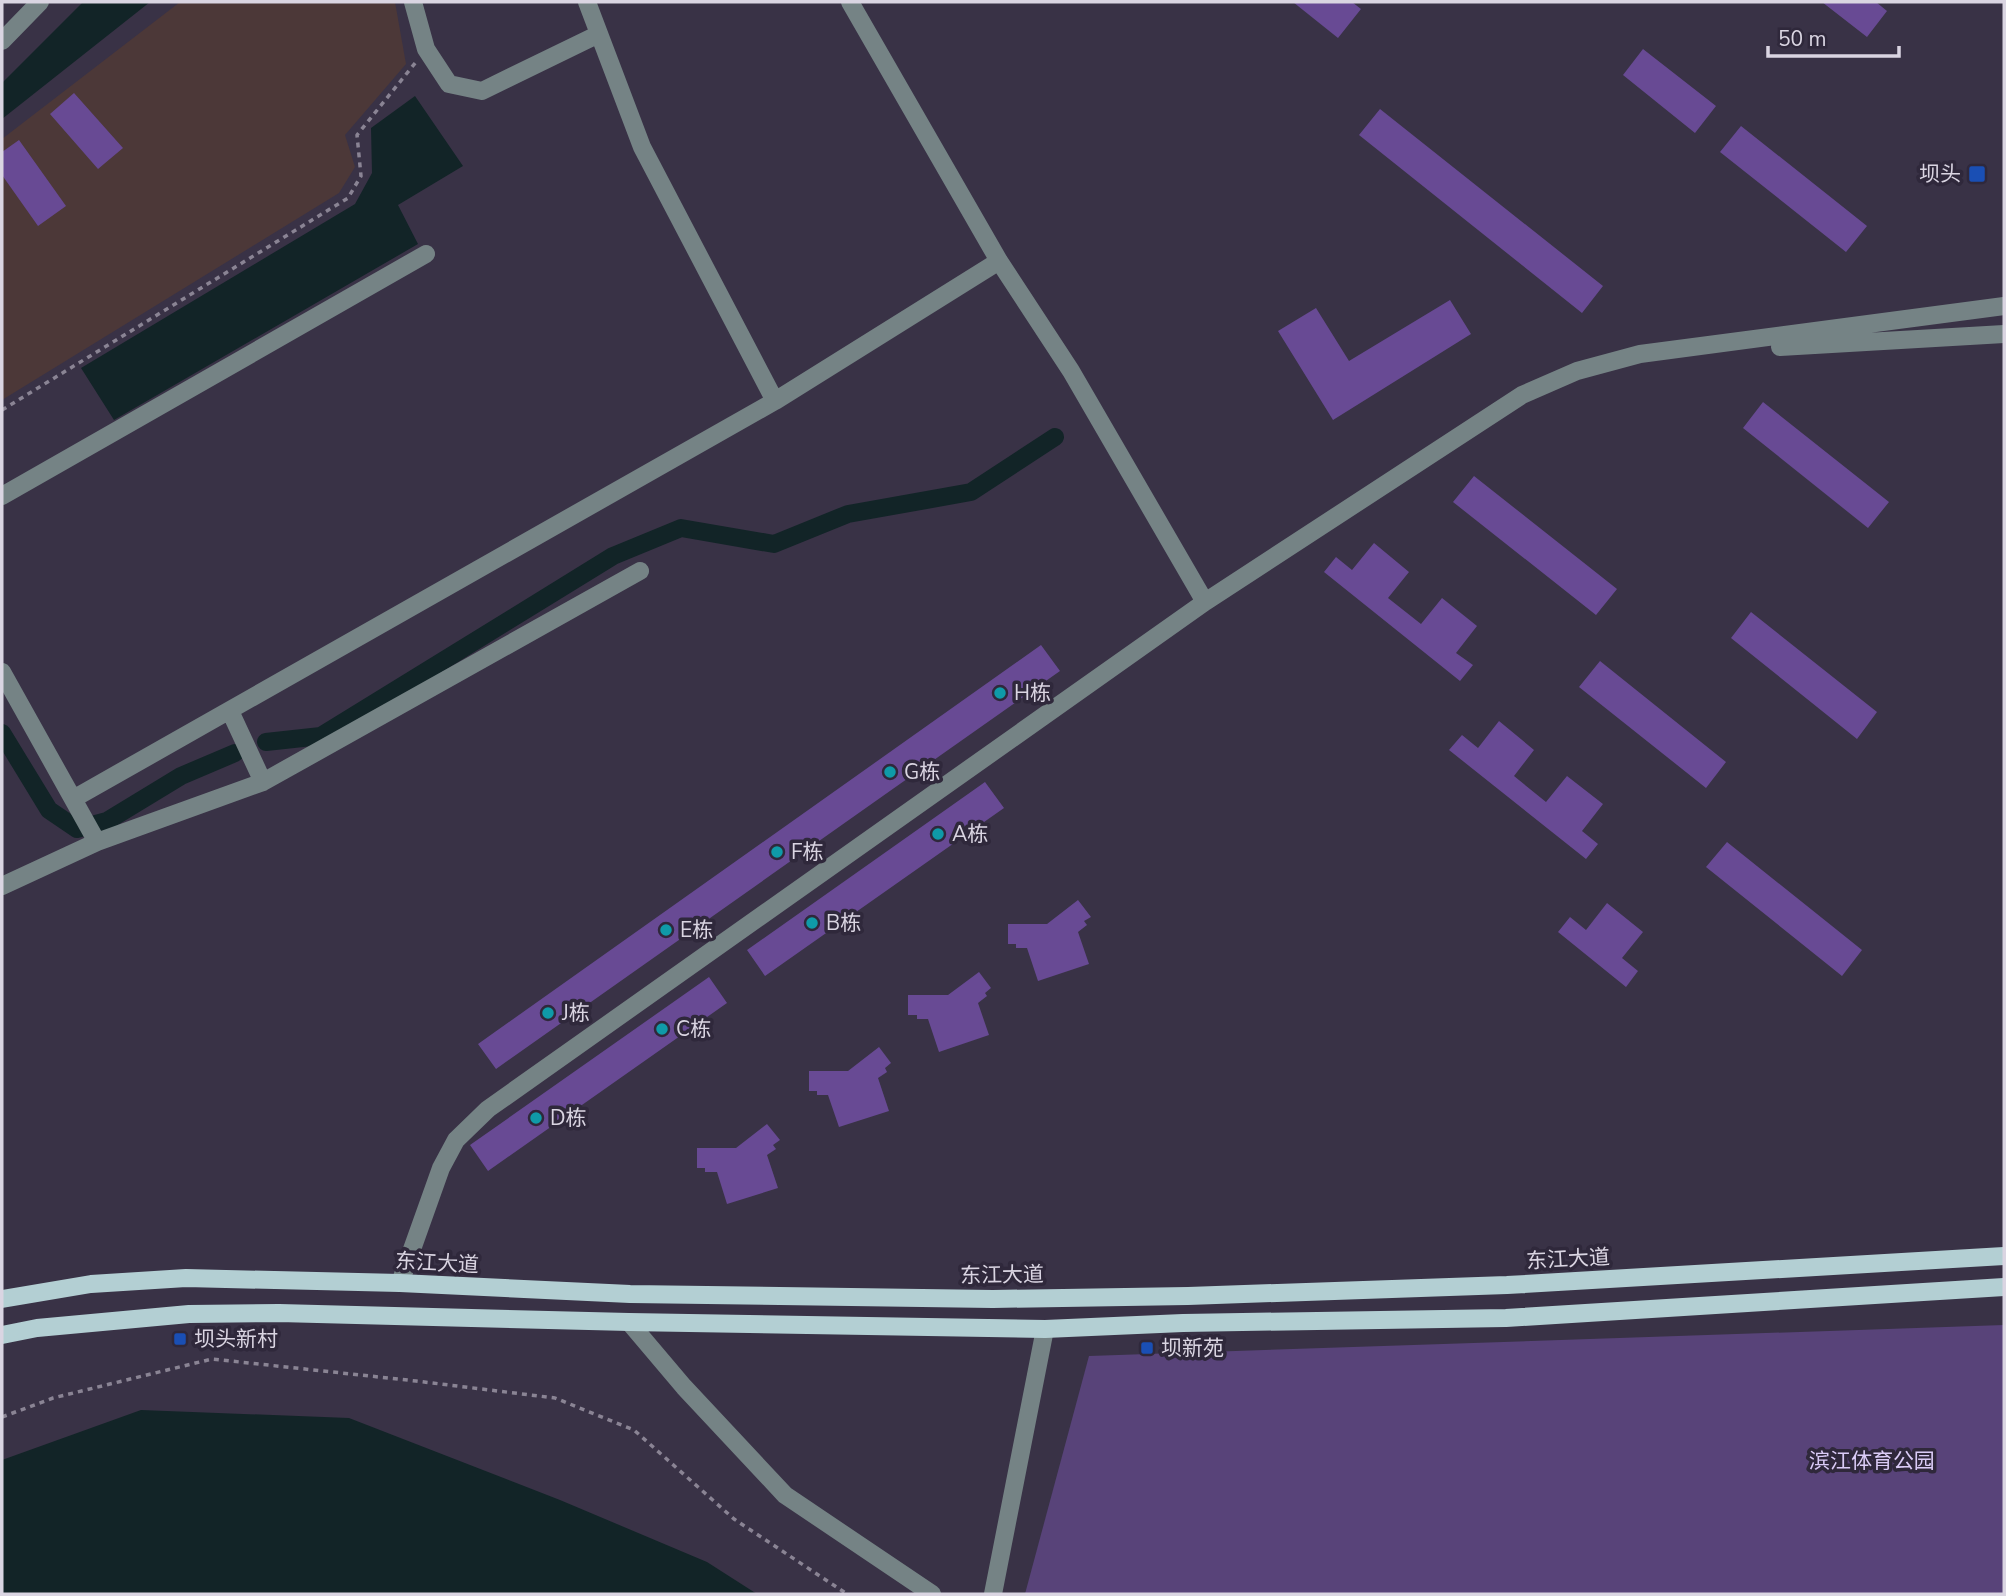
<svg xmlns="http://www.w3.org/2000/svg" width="2006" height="1596" font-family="'Nunito Sans','Noto Sans SC',sans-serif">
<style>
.commercial{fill:#4c3838}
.green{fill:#584379}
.water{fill:#122427}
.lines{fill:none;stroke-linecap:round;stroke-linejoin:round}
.canal{stroke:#122427;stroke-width:18}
.building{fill:#684a94}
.path{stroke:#8a8494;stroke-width:3.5;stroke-dasharray:5 5;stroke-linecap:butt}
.minor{stroke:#758385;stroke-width:18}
.major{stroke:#b3cfd3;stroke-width:18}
.transit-dot{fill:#1a4fb4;stroke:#2f283b;stroke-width:2.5}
.culture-dot{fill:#0f9aa8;stroke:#2f283b;stroke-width:2.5}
.labels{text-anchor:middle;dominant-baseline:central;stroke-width:7;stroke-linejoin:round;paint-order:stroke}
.poi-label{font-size:21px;fill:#dad5e2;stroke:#2f283b;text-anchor:start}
.street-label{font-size:21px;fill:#dad5e2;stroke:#2f283b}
.park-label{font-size:21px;fill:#dacbf6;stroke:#2f283b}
</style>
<rect width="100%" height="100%" fill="#393246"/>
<path class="commercial" d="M180,2h215l11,62 -61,71 10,32 -16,26 -337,207v-261z"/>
<path class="green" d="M2004,1325v269h-979l64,-238z"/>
<path class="water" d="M83,2h67l-148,117v-36z
M415,96l48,70 -65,39 20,39 -304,176 -33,-52 274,-164 17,-31 -1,-45z
M141,1410l208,8 211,82 147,62 50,32h-755v-134z"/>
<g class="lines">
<path class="canal" d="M2,733l47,77 28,19 30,-8 74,-45 54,-23
M266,742l55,-6 292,-180 68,-28 93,16 74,-30 123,-22 84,-55"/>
</g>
<path class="building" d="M1293,2h59l9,7 -23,29z
M1822,2h54l11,9 -20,26z
M1643,49l73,57 -21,27 -72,-58z
M74,93l49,55 -25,21 -48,-55z
M1380,109l223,177 -21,27 -223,-178z
M1741,126l126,100 -21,26 -126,-100z
M19,140l47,66 -28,20 -36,-51v-23z
M1450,300l21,34 -138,86 -55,-89 38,-23 33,53z
M1763,402l126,100 -21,26 -125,-100z
M1474,476l143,113 -21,26 -143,-113z
M1374,543l35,29 -21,26 33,26 21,-26 35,28 -21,27 17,12 -13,16 -136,-109 12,-15 16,13z
M1751,612l126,100 -20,27 -126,-101z
M1041,645l19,26 -564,398 -18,-25z
M1600,661l126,101 -20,26 -127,-101z
M1499,721l35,29 -20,26 32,26 21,-26 36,28 -21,27 16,13 -12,15 -137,-109 13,-15 16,13z
M985,782l19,26 -239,168 -18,-26z
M1727,842l135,108 -20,26 -136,-109z
M1078,900l13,17 -7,4 3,4 -9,7 11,32 -51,17 -11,-33h-11v-4h-8v-20h39z
M1607,903l36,29 -21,26 16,13 -12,16 -68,-55 12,-15 16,13z
M979,972l12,16 -6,5 2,3 -9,7 11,32 -50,17 -11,-33h-11v-4h-9v-20h40z
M709,977l18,26 -239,168 -18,-26z
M879,1047l12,16 -6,5 2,4 -9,6 11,33 -50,16 -11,-32h-11v-4h-8v-20h39z
M767,1124l13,16 -7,5 3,4 -9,6 11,33 -51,16 -10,-32h-12v-4h-8v-20h39z"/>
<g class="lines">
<path class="path" d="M2,410l346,-212 13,-22 -4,-41 59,-73
M2,1417l51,-19 159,-39 204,22 139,17 79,32 100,89 113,75"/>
<path class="minor" d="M413,2l13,47 23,35 33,7 117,-57
M587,2l55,145 133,254
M850,2l149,259 72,110 134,231
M2,41l38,-39
M1780,347l224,-13
M2,496l424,-242
M2,672l95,170
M230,711l33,71
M73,799l702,-398 224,-140
M2,886l95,-44 166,-60 377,-211
M400,1283l41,-115 15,-28 32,-31 717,-507 317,-207 55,-24 63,-17 364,-48
M629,1322l55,65 101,108 147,99
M993,1594l52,-265"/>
<path class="major" d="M2,1299l89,-15 95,-6 214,5 230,11 363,5 195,-3 319,-11 497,-29
M2,1335l35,-7 152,-14 90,-1 350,9 416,7 138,-6 323,-5 498,-31"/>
</g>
<g class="transit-dot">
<rect x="1968" y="165" width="18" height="18" rx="3.5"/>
<rect x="173" y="1332" width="14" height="14" rx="3.5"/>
<rect x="1140" y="1341" width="14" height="14" rx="3.5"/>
</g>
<g class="culture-dot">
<circle cx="1000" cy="693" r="7"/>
<circle cx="890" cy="772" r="7"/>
<circle cx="938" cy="834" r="7"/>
<circle cx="777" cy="852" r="7"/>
<circle cx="812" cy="923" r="7"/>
<circle cx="666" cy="930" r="7"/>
<circle cx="548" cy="1013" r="7"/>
<circle cx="662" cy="1029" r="7"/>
<circle cx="536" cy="1118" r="7"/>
</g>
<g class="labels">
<g class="poi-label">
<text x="1961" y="174" text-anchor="end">坝头</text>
<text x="1014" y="693">H栋</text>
<text x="904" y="772">G栋</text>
<text x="952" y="834">A栋</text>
<text x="791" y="852">F栋</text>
<text x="826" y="923">B栋</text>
<text x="680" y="930">E栋</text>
<text x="562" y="1013">J栋</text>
<text x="676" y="1029">C栋</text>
<text x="550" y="1118">D栋</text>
<text x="194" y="1339">坝头新村</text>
<text x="1161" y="1348">坝新苑</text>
</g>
<g class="street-label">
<text transform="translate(1568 1259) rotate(-3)">东江大道</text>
<text transform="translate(437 1263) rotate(3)">东江大道</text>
<text transform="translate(1002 1275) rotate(-1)">东江大道</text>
</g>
<g class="park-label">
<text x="1872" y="1461">滨江体育公园</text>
</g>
</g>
<rect width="2006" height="1596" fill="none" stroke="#dad5e2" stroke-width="7"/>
<path d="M1768 46v10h131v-10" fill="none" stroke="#dad5e2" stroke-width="3.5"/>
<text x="1778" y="46" font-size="21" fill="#dad5e2" stroke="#2f283b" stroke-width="5" paint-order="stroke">50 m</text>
</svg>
